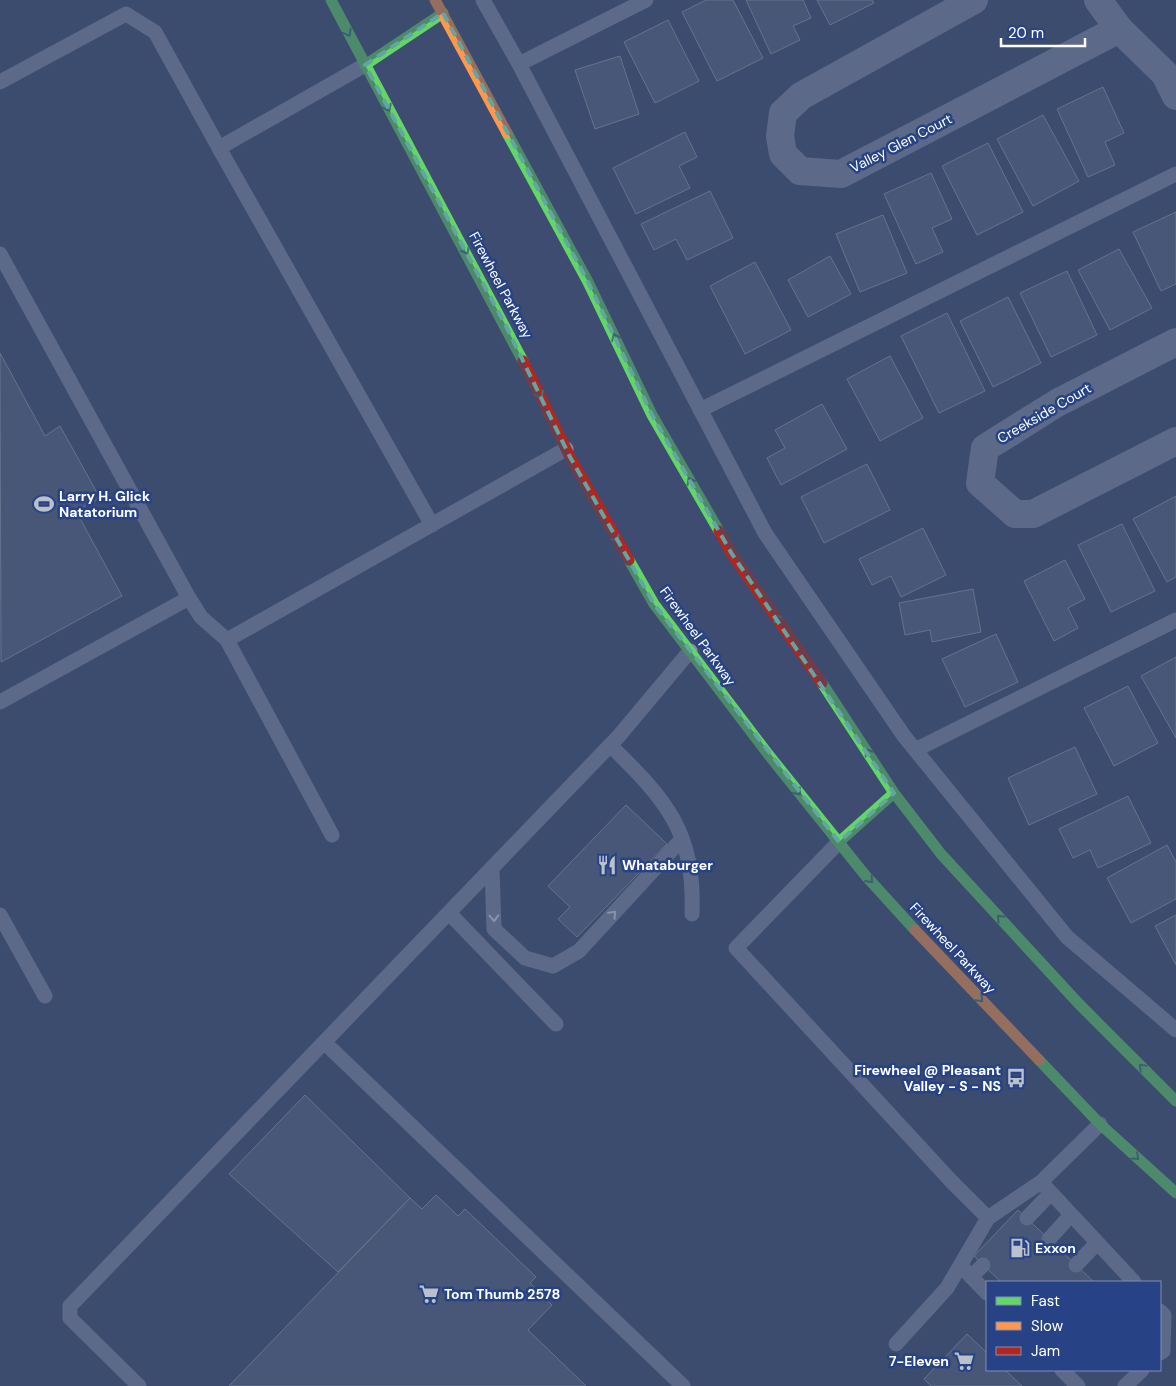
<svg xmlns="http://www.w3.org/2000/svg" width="1176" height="1386" font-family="'DM Sans',sans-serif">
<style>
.building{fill:#586481;stroke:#97a0b4}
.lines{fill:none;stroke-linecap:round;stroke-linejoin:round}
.lane{stroke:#848da6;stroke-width:15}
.street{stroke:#848da6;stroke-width:28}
.fast{stroke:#63d668;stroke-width:11}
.slow{stroke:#ff974d;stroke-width:11}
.jam{stroke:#b3261e;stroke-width:11}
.oneway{stroke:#3d767b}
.oneway2{stroke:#e6e8ed}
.marked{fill:none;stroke:#63a6a1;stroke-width:4;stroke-dasharray:10 6;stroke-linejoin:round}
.labels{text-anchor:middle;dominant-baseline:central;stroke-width:5;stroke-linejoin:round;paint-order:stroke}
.street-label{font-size:14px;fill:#fff;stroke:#284385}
.poi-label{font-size:14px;font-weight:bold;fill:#fff;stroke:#284385;text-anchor:start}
</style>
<rect width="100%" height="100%" fill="#3d4c70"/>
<path class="building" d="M706,0h27l30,58 -46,23 -35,-69z
M746,0h57l8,18 -18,8 7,14 -29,14z
M817,0h55l2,3 -44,22z
M668,20l31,61 -44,22 -31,-61z
M620,56l19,58 -44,15 -20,-59z
M1103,87l21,46 -19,9 10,23 -27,12 -31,-68z
M1043,115l36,66 -46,25 -36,-67z
M685,132l12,25 -18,9 11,22 -54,26 -23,-46z
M988,143l35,69 -46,23 -35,-69z
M931,173l21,46 -20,9 11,24 -27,12 -32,-70z
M710,191l23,47 -46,22 -11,-21 -22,11 -13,-26z
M1176,212v72l-15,7 -28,-59z
M883,215l24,58 -47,19 -24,-58z
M1119,249l33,59 -42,22 -32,-60z
M830,256l21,38 -43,23 -20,-37z
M755,262l36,68 -46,24 -35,-68z
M1067,271l30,64 -46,22 -31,-64z
M1008,297l33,66 -48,24 -33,-66z
M947,313l38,78 -46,22 -38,-77z
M0,353l45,83 15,-10 40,72 -24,13 46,85 -121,66z
M890,356l33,62 -43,23 -33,-62z
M822,404l25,45 -66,36 -14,-27 18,-10 -10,-18z
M867,464l23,46 -66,33 -23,-46z
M1176,496v81l-9,5 -34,-63z
M1122,524l33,67 -44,21 -33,-67z
M923,528l23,47 -45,22 -10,-21 -19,9 -13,-26z
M1065,560l20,39 -17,9 10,20 -24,13 -30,-60z
M973,589l8,43 -49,10 -2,-12 -25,5 -6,-32z
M996,634l22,48 -53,25 -23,-48z
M1176,657v81l-35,-62z
M1128,686l30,57 -44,23 -30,-58z
M1075,747l22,47 -68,31 -21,-47z
M1128,796l23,47 -53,25 -8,-18 -17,8 -14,-29z
M626,805l41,39 -90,93 -19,-18 12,-12 -22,-21z
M1167,845l9,17v37l-45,24 -24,-45z
M1176,915v50l-21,-39z
M305,1095l105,103 -72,74 -109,-98z
M436,1195l22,21 7,-7 71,68 -6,6 22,22 -24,25 58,56h-357l181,-188 12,11z
M1018,1210l76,72h-93l-27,-26z
M967,1334l20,19v17h18l17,16h-91l-7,-7z"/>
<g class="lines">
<path class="lane" d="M483,0l36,64 246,469 139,203 163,201 109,93
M519,64l127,-64
M0,82l126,-68 29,18 64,116 146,-83
M219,148l213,377
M0,254l189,344 12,19 26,23 339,-191
M700,410l476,-236
M227,640l105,195
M0,702l189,-104
M610,745c56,55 85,86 82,169
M915,750l261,-130
M839,842l-103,106 216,234 36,36 53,-36
M492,869l2,60 31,29 28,8 26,-15 103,-112
M450,914l106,110
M0,915l45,81
M325,1043l358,343
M1100,1124l-59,58 93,100
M1027,1218l24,-25
M1049,1239l22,-24
M1076,1265l21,-22
M961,1266l26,27
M971,1277l12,-12
M1160,1311l4,4 -1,36 -3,2
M896,1344l51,-56 41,-70
M1062,1370l16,16
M139,1386l-69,-68v-12l548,-569 72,-86
M1125,1386l17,-16"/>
<path class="street" d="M974,0l-173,96 -18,17 -3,23 3,18 17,17 41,3 278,-145
M1098,0l21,29 46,45 11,22
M1176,342l-119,61 -72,45 -5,35 35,31h18l143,-73"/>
<path class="fast" d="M331,0l192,361
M365,65l78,-52
M507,133l81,149 64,133 67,116
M629,560l25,44 114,150 97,121 50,55
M822,683l72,110 47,61 138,150 97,97
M839,842l55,-49
M1039,1060l61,64 76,69"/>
<path class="slow" d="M435,0l72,133
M915,930l124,130"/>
<path class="jam" d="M523,361l47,96 59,103
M719,531l13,23 90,129"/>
</g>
<defs><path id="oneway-chevron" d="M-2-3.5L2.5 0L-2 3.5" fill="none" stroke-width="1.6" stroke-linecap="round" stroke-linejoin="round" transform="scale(1.25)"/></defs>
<g class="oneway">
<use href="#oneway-chevron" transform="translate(348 33) rotate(62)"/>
<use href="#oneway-chevron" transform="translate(388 108) rotate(62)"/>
<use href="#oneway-chevron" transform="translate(466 251) rotate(62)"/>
<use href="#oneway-chevron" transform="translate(615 337) rotate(-116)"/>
<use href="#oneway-chevron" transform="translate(540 395) rotate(64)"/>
<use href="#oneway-chevron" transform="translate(690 481) rotate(-120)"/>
<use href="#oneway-chevron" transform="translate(616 539) rotate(60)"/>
<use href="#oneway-chevron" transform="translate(777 618) rotate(-125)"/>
<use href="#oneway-chevron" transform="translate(868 752) rotate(-123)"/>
<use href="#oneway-chevron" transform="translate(798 792) rotate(51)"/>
<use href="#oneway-chevron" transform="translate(870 880) rotate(48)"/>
<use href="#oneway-chevron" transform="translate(1000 918) rotate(-133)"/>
<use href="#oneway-chevron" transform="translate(980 999) rotate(46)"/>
<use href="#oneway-chevron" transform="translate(1142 1067) rotate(-135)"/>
<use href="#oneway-chevron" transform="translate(1136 1157) rotate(42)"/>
</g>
<g class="oneway2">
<use href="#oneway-chevron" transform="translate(613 914) rotate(-47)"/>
<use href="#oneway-chevron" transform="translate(494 918) rotate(88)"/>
</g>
<path d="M0 0H1176V1386H0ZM443,13l145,269 64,133 80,139 162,239 -55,49 -185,-238 -84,-147 -64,-131 -141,-261z" fill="#3d4c70" fill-opacity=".55" fill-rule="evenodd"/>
<path class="marked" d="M443,13l145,269 64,133 80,139 162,239 -55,49 -185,-238 -84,-147 -64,-131 -141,-261z"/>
<defs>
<symbol id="stadium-bare" viewBox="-9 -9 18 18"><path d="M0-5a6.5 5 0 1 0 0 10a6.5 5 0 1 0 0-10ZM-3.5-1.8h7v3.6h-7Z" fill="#bbc0cd" stroke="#284385" stroke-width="2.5" paint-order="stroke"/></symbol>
<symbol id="restaurant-bare" viewBox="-9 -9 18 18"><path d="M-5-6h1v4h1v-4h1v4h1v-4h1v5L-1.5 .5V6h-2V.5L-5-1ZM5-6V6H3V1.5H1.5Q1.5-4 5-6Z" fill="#bbc0cd" stroke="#284385" stroke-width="2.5" paint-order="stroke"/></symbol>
<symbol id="bus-bare" viewBox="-9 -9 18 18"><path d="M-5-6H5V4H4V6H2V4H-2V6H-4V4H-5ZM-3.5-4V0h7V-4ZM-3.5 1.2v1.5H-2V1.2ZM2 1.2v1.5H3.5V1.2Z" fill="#bbc0cd" stroke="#284385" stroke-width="2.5" paint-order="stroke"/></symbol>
<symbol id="fuel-bare" viewBox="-9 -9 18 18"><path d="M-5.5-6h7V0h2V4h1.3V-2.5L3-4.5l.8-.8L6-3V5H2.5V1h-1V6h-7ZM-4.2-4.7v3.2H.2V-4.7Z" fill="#bbc0cd" stroke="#284385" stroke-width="2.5" paint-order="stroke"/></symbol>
<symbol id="supermarket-bare" viewBox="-9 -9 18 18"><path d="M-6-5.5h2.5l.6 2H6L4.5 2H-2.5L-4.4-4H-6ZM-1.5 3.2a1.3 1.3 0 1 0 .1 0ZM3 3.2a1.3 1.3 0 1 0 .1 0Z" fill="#bbc0cd" stroke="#284385" stroke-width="2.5" paint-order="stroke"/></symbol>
</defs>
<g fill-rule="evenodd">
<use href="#stadium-bare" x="30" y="490" width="28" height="28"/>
<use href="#restaurant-bare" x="593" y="851" width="28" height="28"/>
<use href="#bus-bare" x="1002" y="1064" width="28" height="28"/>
<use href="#fuel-bare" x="1006" y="1234" width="28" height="28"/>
<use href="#supermarket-bare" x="415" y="1280" width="28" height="28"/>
<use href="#supermarket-bare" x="950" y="1347" width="28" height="28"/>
</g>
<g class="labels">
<g class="street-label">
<text transform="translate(901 143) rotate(-27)">Valley Glen Court</text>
<text transform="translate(501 285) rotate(62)">Firewheel Parkway</text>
<text transform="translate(1044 413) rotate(-30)">Creekside Court</text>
<text transform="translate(698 636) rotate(54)">Firewheel Parkway</text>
<text transform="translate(953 948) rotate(47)">Firewheel Parkway</text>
</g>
<g class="poi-label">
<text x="59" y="496">Larry H. Glick<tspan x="59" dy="16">Natatorium</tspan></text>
<text x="622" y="865">Whataburger</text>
<text x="1001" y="1070" text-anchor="end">Firewheel @ Pleasant<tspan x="1001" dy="16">Valley - S - NS</tspan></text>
<text x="1035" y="1248">Exxon</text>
<text x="444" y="1294">Tom Thumb 2578</text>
<text x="949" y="1361" text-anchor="end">7-Eleven</text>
</g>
</g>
<rect x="986" y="1281" width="175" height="90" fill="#284385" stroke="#7e8eb6"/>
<rect x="996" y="1297" width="25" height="8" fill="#63d668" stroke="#7e8eb6"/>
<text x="1031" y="1306" font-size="15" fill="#ffffff">Fast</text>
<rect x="996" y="1322" width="25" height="8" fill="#ff974d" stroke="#7e8eb6"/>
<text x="1031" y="1331" font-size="15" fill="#ffffff">Slow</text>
<rect x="996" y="1347" width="25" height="8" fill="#b3261e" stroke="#7e8eb6"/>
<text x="1031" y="1356" font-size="15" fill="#ffffff">Jam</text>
<path d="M1001 38v8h84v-8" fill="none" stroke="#ffffff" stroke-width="2.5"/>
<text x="1008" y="38" font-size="15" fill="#ffffff" stroke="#284385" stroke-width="4" paint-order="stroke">20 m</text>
</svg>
